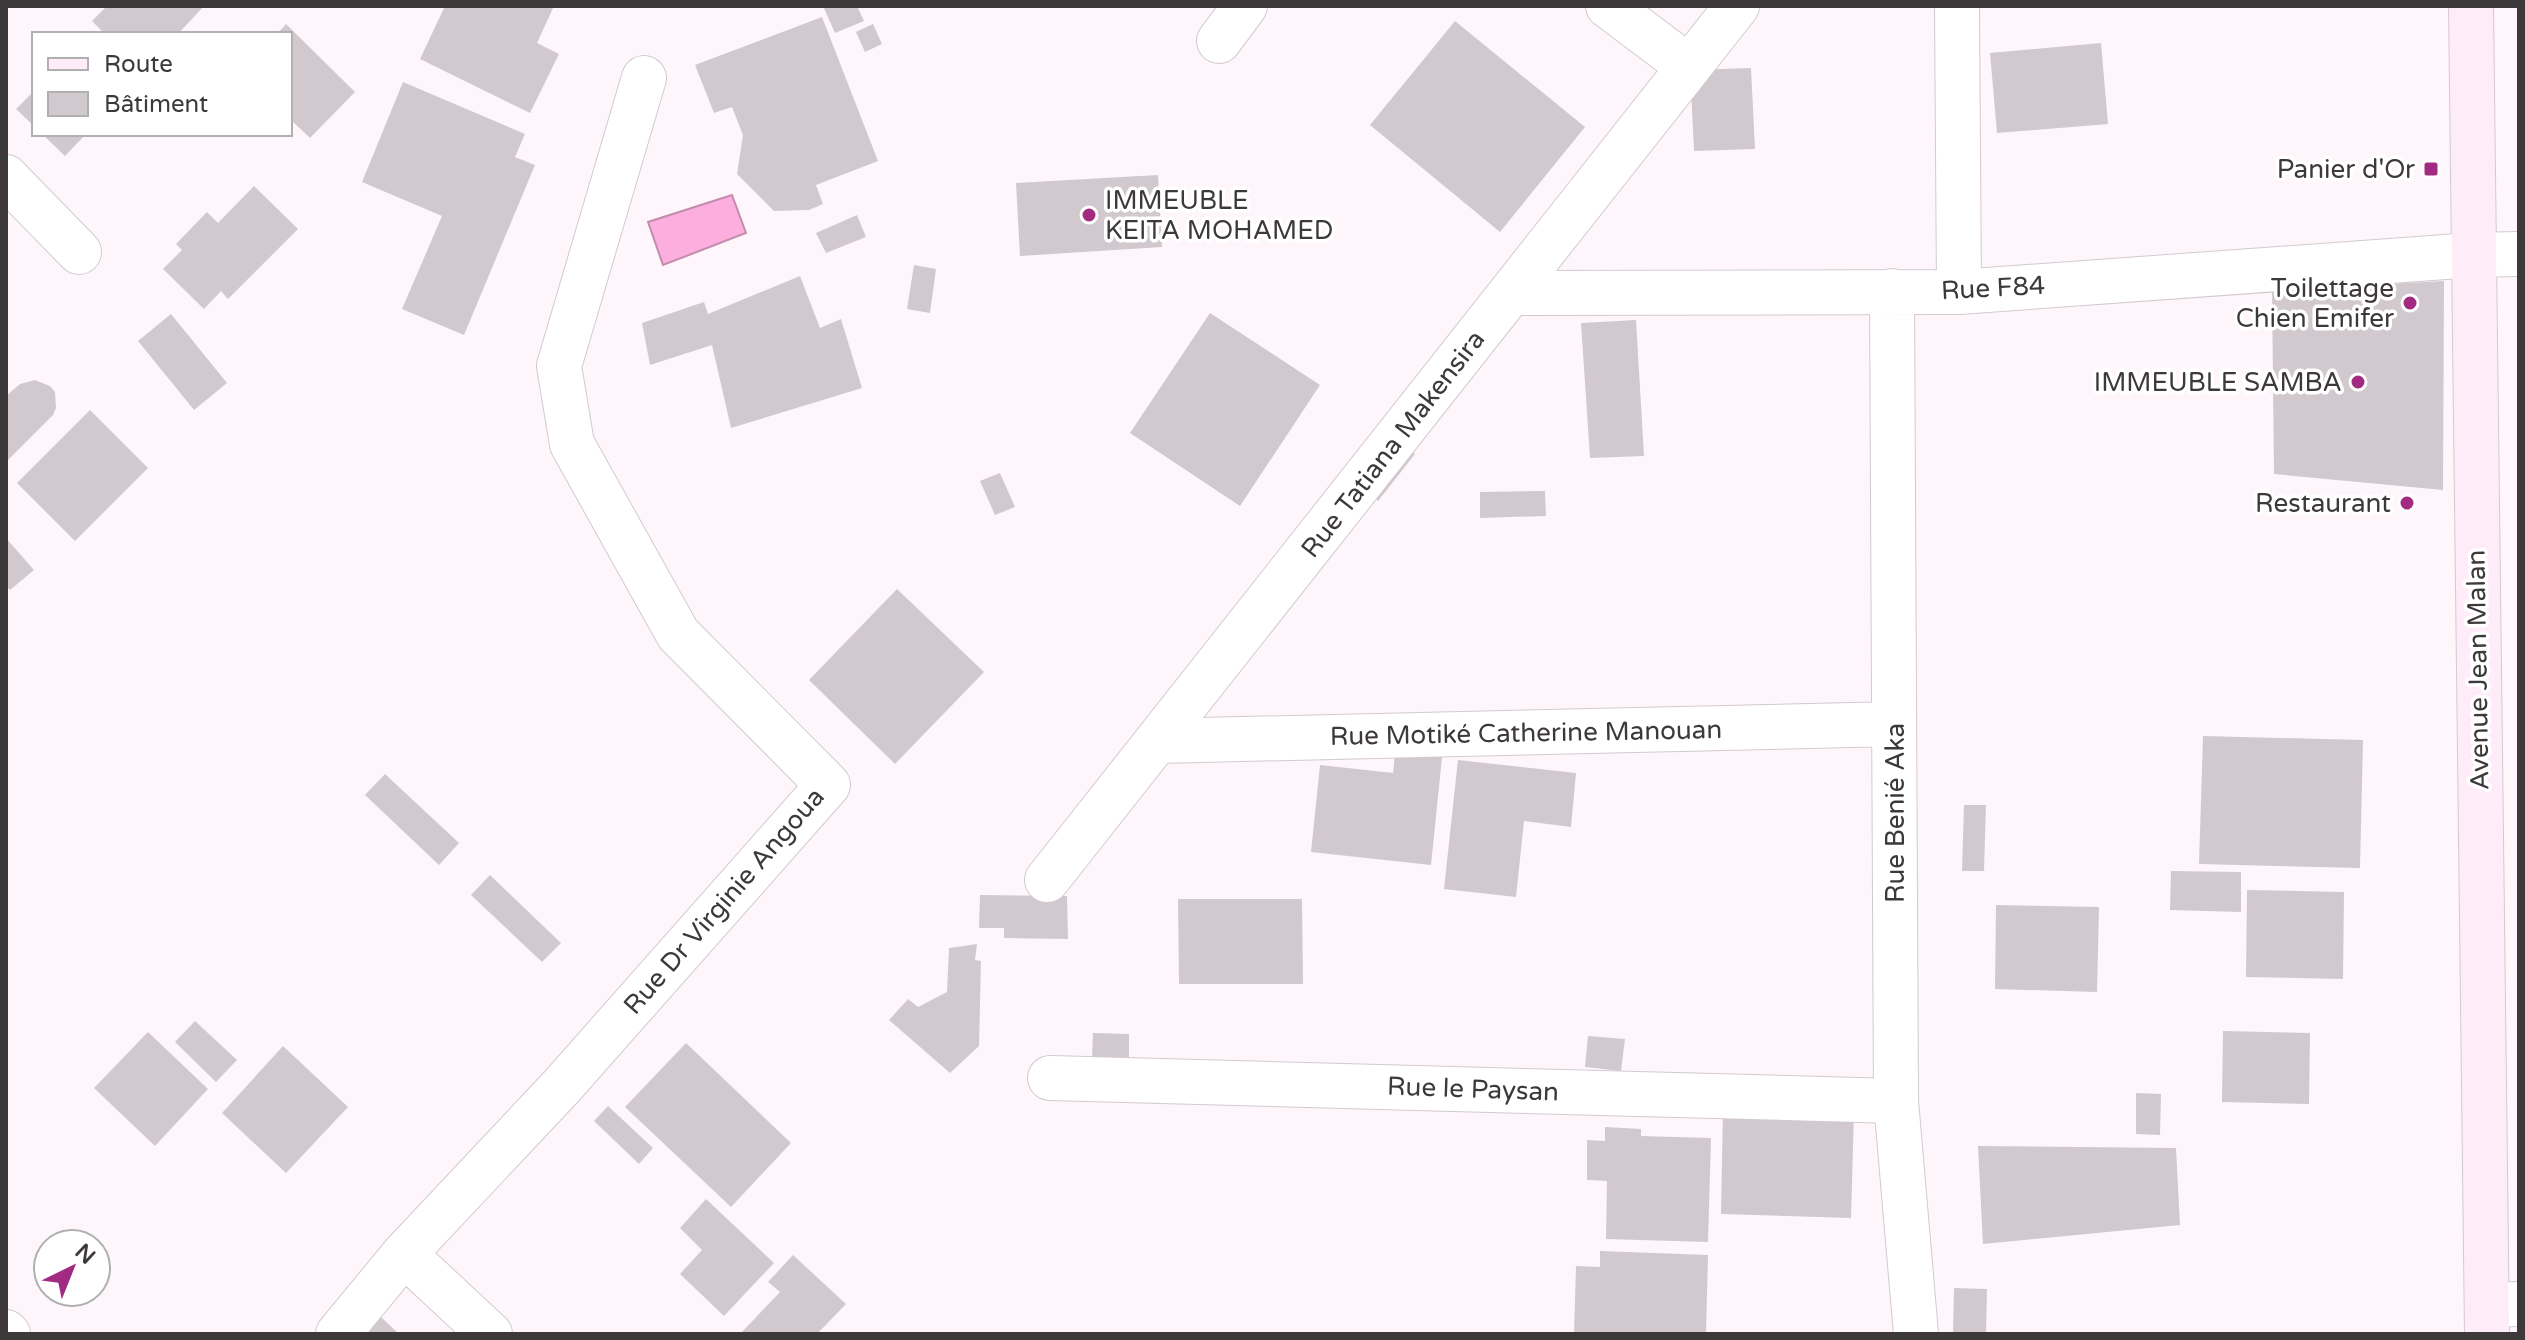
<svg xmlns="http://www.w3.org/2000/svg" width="2525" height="1340" font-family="'Varela Round',sans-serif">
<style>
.water{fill:#fcaedf;stroke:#c38bae;stroke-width:2}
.building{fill:#d2c9ce}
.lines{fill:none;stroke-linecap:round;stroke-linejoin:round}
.minor-casing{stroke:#d3cad0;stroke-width:46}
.secondary-casing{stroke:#d3cad0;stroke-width:46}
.minor{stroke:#fff;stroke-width:44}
.secondary{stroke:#feedf8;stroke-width:44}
.poi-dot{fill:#a32a81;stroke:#fff;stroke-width:3}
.labels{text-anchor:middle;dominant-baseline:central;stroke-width:7;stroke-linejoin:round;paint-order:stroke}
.poi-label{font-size:26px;fill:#3d393b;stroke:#fff;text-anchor:end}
.street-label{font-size:26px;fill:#3d393b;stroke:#fff}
</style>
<rect width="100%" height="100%" fill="#fff6fb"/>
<path class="water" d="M732,195l14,38 -83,32 -15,-43z"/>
<path class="building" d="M107,6h97l-26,28h-73l-13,-13z
M445,6h109l-17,37 22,11 -29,59 -110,-54z
M823,6h34l7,15 -29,12z
M822,17l56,144 -62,24 7,19 -14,6 -35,1 -37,-37 6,-39 -11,-28 -18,6 -19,-48z
M1455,21l130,106 -85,105 -130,-107z
M286,24l69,68 -45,46 -20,-19v-85h-13z
M873,24l9,20 -17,8 -9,-20z
M2101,43l7,81 -111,9 -7,-80z
M1751,68l4,81 -61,2 -4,-81z
M403,82l122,52 -10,23 20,8 -71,170 -62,-26 40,-93 -80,-34z
M34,91v35l-18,-17z
M42,134h44l-21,22z
M1158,175l4,72 -142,9 -4,-73z
M254,186l44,43 -70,70 -7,-8 -17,18 -41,-40 19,-19 -6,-6 31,-32 11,11z
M857,215l9,22 -40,16 -10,-20z
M914,265l22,4 -6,44 -23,-4z
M800,276l20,52 21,-9 21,69 -131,40 -19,-83 -62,20 -8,-42 62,-21 4,12z
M2444,281l-1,209 -169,-16 -2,-184z
M1210,313l110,72 -80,121 -110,-73z
M171,314l56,69 -33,27 -56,-69z
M1636,320l8,136 -54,2 -9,-135z
M35,380l15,6 5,6 1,16 -3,7 -47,47v-66l14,-12z
M90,410l58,58 -73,73 -58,-58z
M1403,445l12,9 -37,47 -12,-9z
M1000,473l15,34 -20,8 -15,-34z
M1545,491l1,25 -66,2v-26z
M6,538l28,32 -24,20 -4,-4z
M897,589l87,83 -89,92 -86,-84z
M2203,736l160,4 -3,128 -161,-4z
M1396,743l47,5 -12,117 -120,-13 9,-87 73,8z
M1458,760l118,13 -5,54 -47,-6 -8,76 -72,-8z
M385,774l74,69 -20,22 -74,-70z
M1964,805h22l-2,66h-22z
M2171,871l70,1v40l-71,-2z
M490,875l71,68 -19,19 -71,-67z
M2247,890l97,2 -1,87 -97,-2z
M980,895l87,1 1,43 -64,-1v-10h-25z
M1178,899h124l1,85h-124z
M1996,905l103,2 -2,85 -102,-3z
M977,944l-2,16 6,1 -2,85 -29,27 -61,-53 19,-21 10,8 29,-15 2,-44z
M195,1021l42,39 -21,22 -41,-40z
M2223,1031l87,2 -1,71 -87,-2z
M148,1032l60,57 -53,57 -61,-58z
M1093,1033l36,1v23l-37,1z
M1588,1036l37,3 -4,32 -36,-4z
M686,1043l105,100 -60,64 -106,-100z
M283,1046l65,61 -62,66 -64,-60z
M2136,1093l25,1 -1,41 -24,-1z
M608,1106l45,42 -14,16 -45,-43z
M1723,1108l131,4 -3,106 -130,-4z
M1605,1127l36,2v7l70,2 -3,104 -102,-3 1,-58 -20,-1v-40l18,1z
M1978,1146l198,2 4,77 -197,19z
M706,1199l68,64 -50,53 -44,-42 22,-24 -22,-22z
M1600,1251l108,4 -2,79h-132l2,-68 24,1z
M793,1255l53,49 -29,30h-77l40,-42 -12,-10z
M1954,1288l33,1 -1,45h-33z
M381,1317l18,17h-34z"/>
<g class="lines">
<defs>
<path id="minor" d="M1608,6l81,61
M1957,6l2,286
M1219,41l26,-35
M6,177l73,75
M1892,291l4,810 20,233
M1513,293l446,-1 514,-37 46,-1
M1158,741l736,-17
M1047,880l690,-874
M1050,1078l846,23
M404,1254l86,80
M2487,1305l32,-1
M6,1332l2,2
M338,1334l66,-80 158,-168 266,-301 -150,-151 -106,-190 -13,-78 85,-288"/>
<path id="secondary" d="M2471,6l16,1328"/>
</defs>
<use href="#minor" class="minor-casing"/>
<use href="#secondary" class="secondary-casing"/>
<use href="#minor" class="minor"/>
<use href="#secondary" class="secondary"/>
</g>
<g class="poi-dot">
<rect x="2423" y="161" width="16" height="16" rx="4"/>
<circle cx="1089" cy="215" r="8"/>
<circle cx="2410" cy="303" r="8"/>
<circle cx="2358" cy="382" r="8"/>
<circle cx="2407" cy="503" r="8"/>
</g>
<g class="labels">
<g class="poi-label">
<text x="2415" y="169">Panier d'Or</text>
<text x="1105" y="200" text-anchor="start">IMMEUBLE<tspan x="1105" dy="30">KEITA MOHAMED</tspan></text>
<text x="2394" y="288">Toilettage<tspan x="2394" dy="30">Chien Emifer</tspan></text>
<text x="2342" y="382">IMMEUBLE SAMBA</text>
<text x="2391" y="503">Restaurant</text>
</g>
<g class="street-label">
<text transform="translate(1993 288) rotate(-3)">Rue F84</text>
<text transform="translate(1393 444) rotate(-52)">Rue Tatiana Makensira</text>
<text transform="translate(2478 670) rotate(-91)">Avenue Jean Malan</text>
<text transform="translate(1526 733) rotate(-1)">Rue Motiké Catherine Manouan</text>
<text transform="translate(1895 813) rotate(-90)">Rue Benié Aka</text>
<text transform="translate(724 901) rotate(-49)">Rue Dr Virginie Angoua</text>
<text transform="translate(1473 1089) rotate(2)">Rue le Paysan</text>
</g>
</g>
<rect width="2525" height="1340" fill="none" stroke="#3d393b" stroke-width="16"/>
<rect x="32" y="32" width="260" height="104" fill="#ffffff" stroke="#b1b0b1" stroke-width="2"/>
<rect x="48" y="58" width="40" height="12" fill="#feedf8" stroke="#b1b0b1" stroke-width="2"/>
<text x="104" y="72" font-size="24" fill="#3d393b">Route</text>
<rect x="48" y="92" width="40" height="24" fill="#d2c9ce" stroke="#b1b0b1" stroke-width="2"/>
<text x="104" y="112" font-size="24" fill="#3d393b">Bâtiment</text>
<g transform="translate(72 1268) rotate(43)"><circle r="38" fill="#ffffff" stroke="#b1b0b1" stroke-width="2"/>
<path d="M0-6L14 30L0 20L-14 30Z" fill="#a32a81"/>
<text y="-12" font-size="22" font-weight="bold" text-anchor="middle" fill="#3d393b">N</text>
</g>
</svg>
